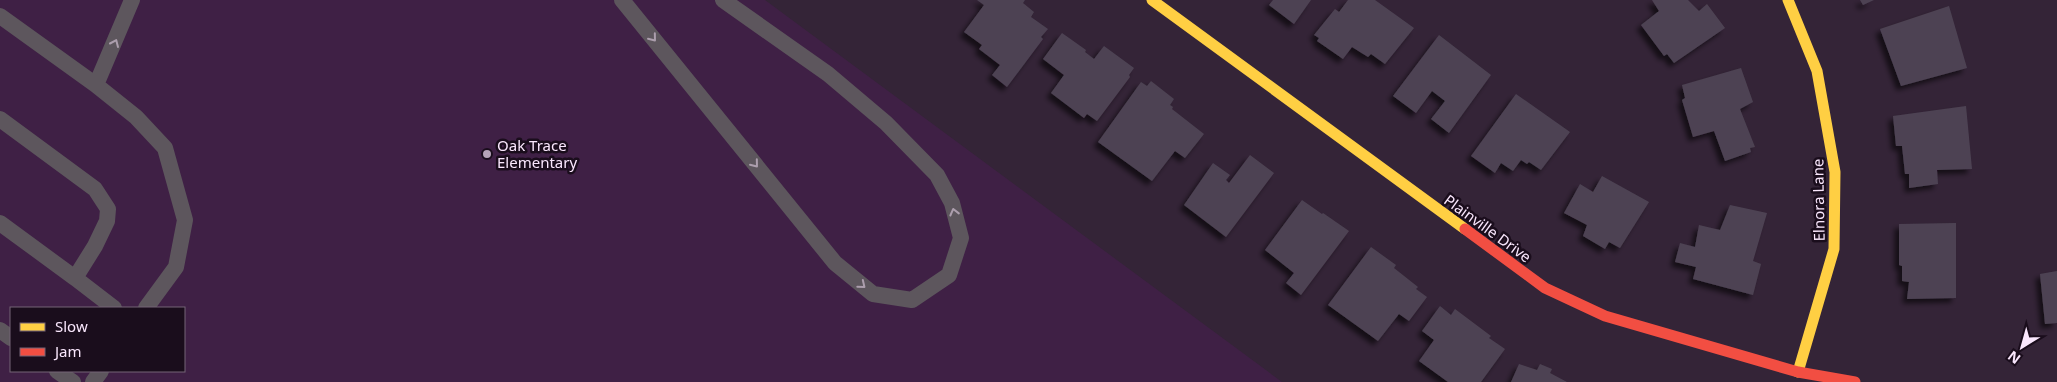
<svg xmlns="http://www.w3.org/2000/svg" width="2057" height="382" font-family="'Noto Sans',sans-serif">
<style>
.built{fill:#3f2045;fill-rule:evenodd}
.building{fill:#4d4353;filter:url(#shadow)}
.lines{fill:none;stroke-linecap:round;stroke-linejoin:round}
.lane{stroke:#5d565d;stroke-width:16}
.slow{stroke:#ffcf43;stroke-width:11}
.jam{stroke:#f24e42;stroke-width:11}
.oneway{stroke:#ac9ead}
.poi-dot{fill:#b5a3b8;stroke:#1a0d1c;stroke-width:2}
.labels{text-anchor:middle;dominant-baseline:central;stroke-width:5;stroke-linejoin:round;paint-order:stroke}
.poi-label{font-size:15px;fill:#fae7fd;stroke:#1a0d1c;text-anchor:start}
.street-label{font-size:15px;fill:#fae7fd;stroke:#1a0d1c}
</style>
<defs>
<filter id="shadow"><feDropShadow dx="-4.5" dy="4.5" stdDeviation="2.5" flood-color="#0009"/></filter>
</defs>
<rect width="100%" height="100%" fill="#342437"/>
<path class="built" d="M0,0h765l517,382h-1282zM11,308h173v63h-173z"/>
<path class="building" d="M977,0h48l-2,3 11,9 -3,5 17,12 -7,8 2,2 -36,48 -15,-12 8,-10 -21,-16 3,-4 -18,-13 20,-27z
M1273,0h38l-17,24 -25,-19z
M1348,0h27l39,28 -29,36 -14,-10 -3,3 -16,-10 -9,12 -26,-18 2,-3 -5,-3 21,-26 4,3z
M1652,0h36l11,11 8,-7 18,24 -51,35 -7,-9 -3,2 -23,-31 18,-14z
M1860,0h14l-11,5z
M1949,6l18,62 -66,18 -21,-57z
M1062,33l24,17 -1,2 9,7 10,-13 30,22 -5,7 1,2 -33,44 -10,-7 -3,4 -33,-25 13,-18 -21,-16z
M1439,35l52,40 -42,58 -18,-14 14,-18 -13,-10 -16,22 -23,-17z
M1741,68l12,34 -13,7 15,38 -5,1 1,4 -26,9 -11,-30 -21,6 -11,-37 3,-2 -3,-13z
M1151,81l23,18 -4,6 3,2 -1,2 32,25 -19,24 -10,-7 -23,30 -54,-39 43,-60 6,4z
M1516,94l54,38 -29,38 -12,-8 -2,2 -6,-4 -8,11 -12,-8 -6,10 -24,-17z
M1966,106l6,63 -35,1 1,14 -29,4v-14h-4l-3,-28h-6l-3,-30z
M1250,155l24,18 -48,64 -42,-32 29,-42 17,12 -4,5 3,3z
M1602,176l47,26 -29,46 -11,-6 -4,7 -22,-13 4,-11 -23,-12 16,-29 13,8z
M1302,200l20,14 1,-1 26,18 -48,64 -15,-12 8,-10 -29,-23z
M1730,205l37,8 -14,48 8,3 -8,31 -60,-16 3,-12 -21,-5 5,-19 15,4 4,-22 21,5z
M1956,223v75l-49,1 2,-17 -7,-1v-15l-3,-1v-41z
M1371,247l25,18 -2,3 24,19 -2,2 11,8 -18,24 -10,-7 -21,27 -50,-36z
M2057,271v52l-12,1 -5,-50z
M1440,306l11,9 4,-6 36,27 -2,2 16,11 -24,33h-33l-29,-21 15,-21 -12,-9z
M1519,364l18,6 3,-6 12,5 -2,4 17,9h-56z"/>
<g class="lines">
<path class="lane" d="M622,0l213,263 38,31 39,6 37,-25 12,-37 -9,-35 -15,-28 -51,-52 -58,-49 -105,-74
M0,16l96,69 40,32 29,31 20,72 -9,47 -30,41
M96,85l36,-85
M0,119l95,70 13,20 -1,12 -12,25 -20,32 39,30
M0,223l75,55
M0,330l11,8
M57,371l16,11
M93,382l8,-11"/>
<path class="slow" d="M1152,0l313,229
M1788,0l29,71 18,101 -1,77 -36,123"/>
<path class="jam" d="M1465,229l80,59 60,28 193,56 57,10"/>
</g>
<defs><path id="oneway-chevron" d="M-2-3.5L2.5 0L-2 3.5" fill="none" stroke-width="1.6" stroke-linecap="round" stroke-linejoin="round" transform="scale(1.25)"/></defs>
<g class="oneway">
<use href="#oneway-chevron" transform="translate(653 38) rotate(51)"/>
<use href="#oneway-chevron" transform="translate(115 43) rotate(-66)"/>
<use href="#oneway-chevron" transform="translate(755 164) rotate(51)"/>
<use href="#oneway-chevron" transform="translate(954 212) rotate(-104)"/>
<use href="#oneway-chevron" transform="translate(862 285) rotate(39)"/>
</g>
<circle class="poi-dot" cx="487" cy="154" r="5"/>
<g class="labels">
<g class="poi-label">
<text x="497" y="145">Oak Trace<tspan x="497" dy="17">Elementary</tspan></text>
</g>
<g class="street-label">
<text transform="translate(1818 200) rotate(-91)">Elnora Lane</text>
<text transform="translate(1488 228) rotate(36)">Plainville Drive</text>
</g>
</g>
<rect x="10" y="307" width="175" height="65" fill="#1a0d1c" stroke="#746476"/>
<rect x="20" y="323" width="25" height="8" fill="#ffcf43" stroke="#746476"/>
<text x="55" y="332" font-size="15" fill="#fae7fd">Slow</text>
<rect x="20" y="348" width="25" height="8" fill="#f24e42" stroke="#746476"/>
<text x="55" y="357" font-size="15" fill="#fae7fd">Jam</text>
<g transform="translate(2022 347) rotate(217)" stroke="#1a0d1c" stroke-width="4" paint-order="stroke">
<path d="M0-4L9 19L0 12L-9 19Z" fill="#fae7fd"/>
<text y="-8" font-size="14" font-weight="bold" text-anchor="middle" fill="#fae7fd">N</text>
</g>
</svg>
